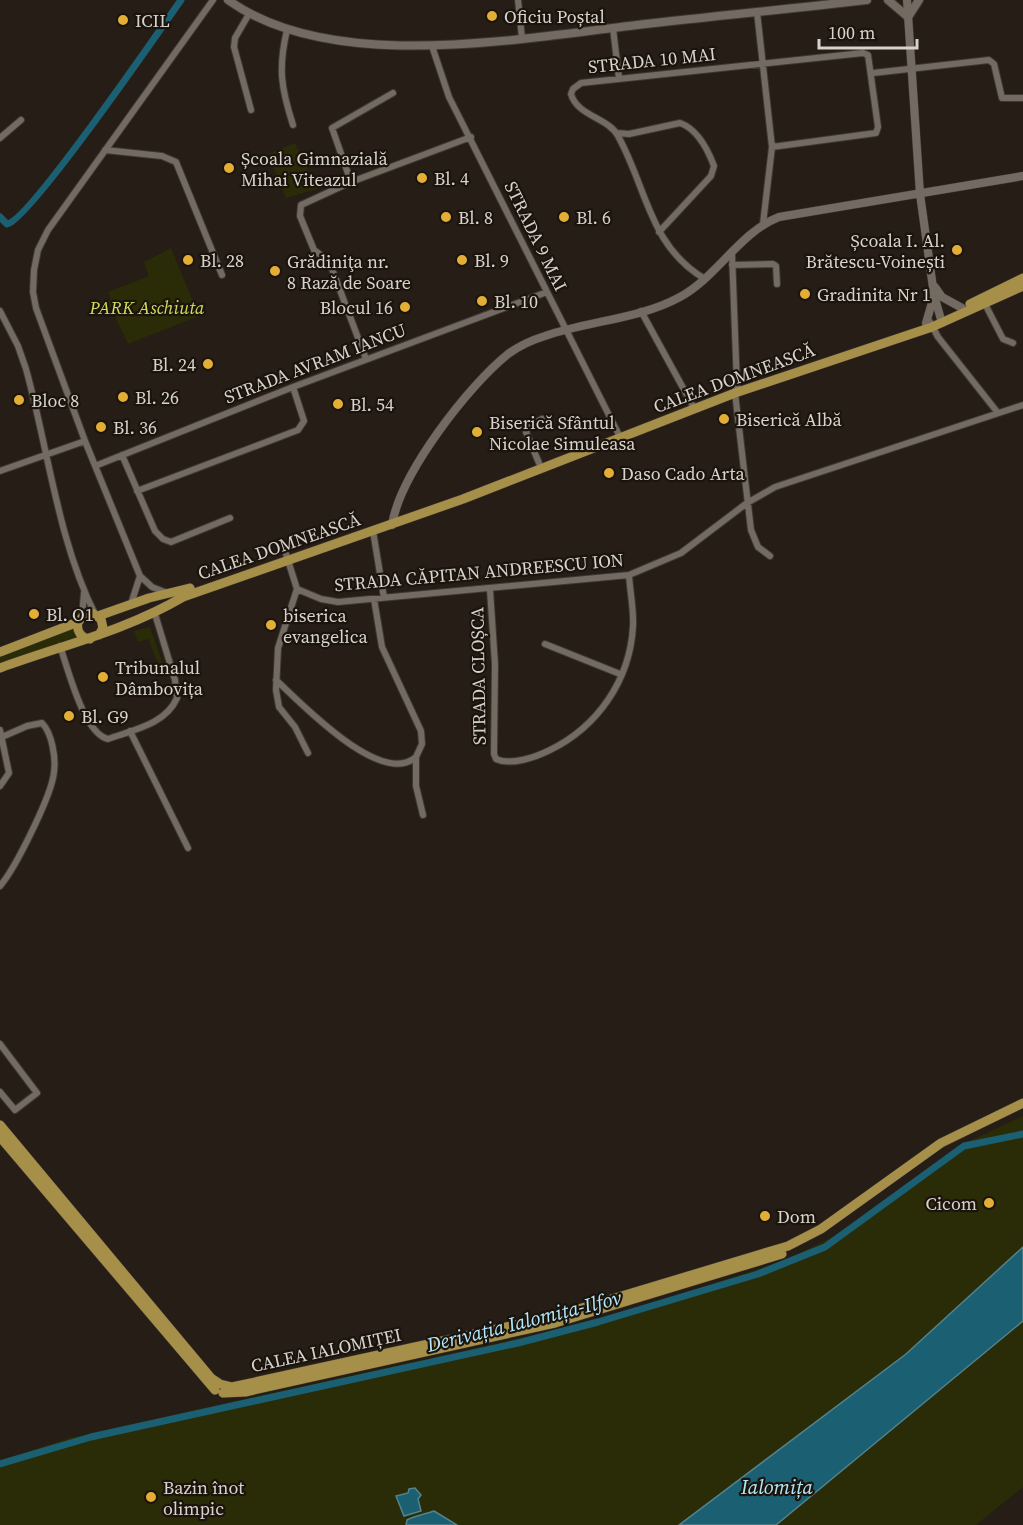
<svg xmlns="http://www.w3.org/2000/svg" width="1023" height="1525" font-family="'Source Serif 4',serif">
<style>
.green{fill:#292c06}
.water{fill:#1b5f72;stroke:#54828d;stroke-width:1.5}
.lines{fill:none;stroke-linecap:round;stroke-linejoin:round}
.canal{stroke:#1b5f72;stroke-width:7}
.minor-casing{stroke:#3e3833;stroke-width:8}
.tertiary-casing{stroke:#3e3833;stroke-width:9}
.secondary-casing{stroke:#3e3833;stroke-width:10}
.primary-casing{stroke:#3e3833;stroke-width:10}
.minor{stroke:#736a61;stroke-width:6}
.tertiary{stroke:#736a61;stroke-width:8}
.secondary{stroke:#736a61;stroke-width:8}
.primary{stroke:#a68f49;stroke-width:9}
.poi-dot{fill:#e3ae35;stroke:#1b140d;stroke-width:2}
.labels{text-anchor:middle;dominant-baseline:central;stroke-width:4.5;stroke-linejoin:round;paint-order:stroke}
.poi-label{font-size:18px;fill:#d8d2cd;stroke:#1b140d;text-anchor:start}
.street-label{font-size:18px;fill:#d8d2cd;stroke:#1b140d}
.park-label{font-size:18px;font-style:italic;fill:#d0dc5c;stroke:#1b140d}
.water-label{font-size:20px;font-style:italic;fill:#b3e9fc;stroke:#1b140d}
</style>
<rect width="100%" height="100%" fill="#251d16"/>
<path class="green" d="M295,143l22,46 -31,9 -18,-44z
M171,248l28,68 -71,28 -18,-38 -12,1 -1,-3 14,-4 -3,-8 41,-16 -5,-14z
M150,627l16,46 -3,2 -15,-36 -10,3 -4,-11z
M75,628l3,8 -78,28v-8z
M1023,1116v131l-117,107 -227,171h-679v-64l69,-23 470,-104 96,-26 146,-46 70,-34 112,-84z
M1023,1321v166l-47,38h-200z"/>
<path class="water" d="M1023,1247v74l-247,204h-97l227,-171z
M415,1488l6,7 -3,4 3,12 -17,5 -8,-20 12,-3 1,-4z
M434,1511l23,14h-51l1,-5c8,-4 18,-6 27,-9z"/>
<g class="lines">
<path class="canal" d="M0,217l7,7c21,-2 153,-194 174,-224
M0,1464l91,-27 427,-94 80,-21 160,-48 67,-27 139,-101 59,-12"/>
<defs>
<path id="minor" d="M518,0l4,38
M757,12l15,135 -9,77
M249,14l-14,24 -1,9 17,63
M613,28l6,51
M287,30c-9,38 -6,58 6,95
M432,46l17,51 171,340
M873,73l116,-13 5,4 8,34h21
M617,133l12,1 51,-11c17,6 28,27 34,43l-3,10 -52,56
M0,138l21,-18
M105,150l57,6 14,6 46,113
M351,182l-19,-54 61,-35
M732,254l5,132 -2,7 16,137 7,17 12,9
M732,265l41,-1 3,2 1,18
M705,279c-56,-33 -58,-91 -87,-143 -9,-18 -41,-20 -47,-42l2,-5 8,-6 282,-30 5,2 10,72 -2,6 -104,14
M985,304l18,35 10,4
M0,311l18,35 8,23c22,79 32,172 69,245
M641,311l53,97
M930,322l8,15 60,76
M366,359l-37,-98 -15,-11 -14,-34 1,-11 50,-23 120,-45
M122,455l33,76 8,8 8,3 59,-24
M539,463l-13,-31 3,-6 13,-7
M95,466l198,-79 254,-95
M0,471l85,-30
M137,491l161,-61 6,-9 -11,-34
M373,531l11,67
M286,554l11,35 -19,59 -2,42 3,17 16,20 13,26
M297,589l24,10 17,3 291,-27 52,-22 66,-50 28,-16 248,-82
M490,590l5,74 -1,90 2,5c15,7 40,-2 54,-9 47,-23 80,-69 83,-124 1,-16 -3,-34 -4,-51
M167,593l-15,-6 -12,-11 -55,-135 -49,-133 -3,-16 1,-22 4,-20 10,-20 165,-230
M374,599l8,48 39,84 1,13 -6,13
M131,604l9,-28
M82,616l2,-23
M545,644l75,30
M60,646c8,23 24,88 48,93 25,-9 58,-15 69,-41l-2,-18 -20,-66
M276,680c24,22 105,108 140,77
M0,730l9,43 -9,13
M130,731l58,117
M416,757v29l7,29
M0,886c15,-17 52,-91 54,-114 2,-14 -2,-39 -12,-49l-15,3 -25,11
M0,1044l37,49 -22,17 -15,-18"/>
<path id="tertiary" d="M907,0l13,194 14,101 8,28
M935,287l7,10 20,11
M926,323l7,-24
M392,525c8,-51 76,-139 116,-171 11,-8 24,-14 37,-18 43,-15 95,-17 135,-39 37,-20 60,-65 99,-80l244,-41"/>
<path id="secondary" d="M228,0c104,74 288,39 409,25 76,-9 153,-16 230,-25
M888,0l20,17 11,-17"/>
<path id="primary" d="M970,304l53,-26
M98,616l51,-18 41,-10
M90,639c-9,-1 -14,-8 -12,-17l7,-8 7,-1 9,6 2,9 -4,7
M0,652l78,-30
M0,668c63,-23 125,-37 183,-71l280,-98 272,-106 197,-66 91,-41
M0,1125l211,253 9,6 12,3 320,-70 236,-71 33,-17 120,-86 82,-40
M0,1137l215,253
M223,1393l22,-1 310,-69 227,-69"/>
</defs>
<use href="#minor" class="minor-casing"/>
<use href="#tertiary" class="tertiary-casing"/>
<use href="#secondary" class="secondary-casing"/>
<use href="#primary" class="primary-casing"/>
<use href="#minor" class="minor"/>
<use href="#tertiary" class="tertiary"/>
<use href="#secondary" class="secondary"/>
<use href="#primary" class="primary"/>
</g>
<g class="poi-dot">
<circle cx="492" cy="16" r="6"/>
<circle cx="123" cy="20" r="6"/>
<circle cx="229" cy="168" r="6"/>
<circle cx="422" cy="178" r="6"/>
<circle cx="446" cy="217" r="6"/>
<circle cx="564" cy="217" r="6"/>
<circle cx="957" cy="250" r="6"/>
<circle cx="188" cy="260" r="6"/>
<circle cx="462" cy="260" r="6"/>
<circle cx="275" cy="271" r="6"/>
<circle cx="805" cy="294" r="6"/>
<circle cx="482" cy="301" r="6"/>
<circle cx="405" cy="307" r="6"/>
<circle cx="208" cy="364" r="6"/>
<circle cx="123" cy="397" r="6"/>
<circle cx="19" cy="400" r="6"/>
<circle cx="338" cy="404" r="6"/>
<circle cx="724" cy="419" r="6"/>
<circle cx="101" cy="427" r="6"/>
<circle cx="477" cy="432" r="6"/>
<circle cx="609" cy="473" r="6"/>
<circle cx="34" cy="614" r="6"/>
<circle cx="271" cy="625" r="6"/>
<circle cx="103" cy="677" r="6"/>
<circle cx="69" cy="716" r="6"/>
<circle cx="989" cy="1203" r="6"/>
<circle cx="765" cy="1216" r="6"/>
<circle cx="151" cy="1497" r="6"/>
</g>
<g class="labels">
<g class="poi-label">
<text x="504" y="16">Oficiu Poștal</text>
<text x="135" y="20">ICIL</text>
<text x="241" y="158">Școala Gimnazială<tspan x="241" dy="21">Mihai Viteazul</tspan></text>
<text x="434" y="178">Bl. 4</text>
<text x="458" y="217">Bl. 8</text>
<text x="576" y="217">Bl. 6</text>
<text x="945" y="240" text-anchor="end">Școala I. Al.<tspan x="945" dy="21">Brătescu-Voinești</tspan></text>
<text x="200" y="260">Bl. 28</text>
<text x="474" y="260">Bl. 9</text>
<text x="287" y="261">Grădiniţa nr.<tspan x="287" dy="21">8 Rază de Soare</tspan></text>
<text x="817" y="294">Gradinita Nr 1</text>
<text x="494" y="301">Bl. 10</text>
<text x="393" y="307" text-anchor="end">Blocul 16</text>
<text x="196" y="364" text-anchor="end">Bl. 24</text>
<text x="135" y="397">Bl. 26</text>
<text x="31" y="400">Bloc 8</text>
<text x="350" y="404">Bl. 54</text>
<text x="736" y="419">Biserică Albă</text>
<text x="489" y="422">Biserică Sfântul<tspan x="489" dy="21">Nicolae Simuleasa</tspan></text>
<text x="113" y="427">Bl. 36</text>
<text x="621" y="473">Daso Cado Arta</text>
<text x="46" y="614">Bl. O1</text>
<text x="283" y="615">biserica<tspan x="283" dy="21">evangelica</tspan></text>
<text x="115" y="667">Tribunalul<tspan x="115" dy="21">Dâmbovița</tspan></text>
<text x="81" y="716">Bl. G9</text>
<text x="977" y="1203" text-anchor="end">Cicom</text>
<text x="777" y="1216">Dom</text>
<text x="163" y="1487">Bazin înot<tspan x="163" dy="21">olimpic</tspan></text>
</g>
<g class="street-label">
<text transform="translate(652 60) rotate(-6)">STRADA 10 MAI</text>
<text transform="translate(536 236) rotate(64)">STRADA 9 MAI</text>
<text transform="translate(315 363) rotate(-21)">STRADA AVRAM IANCU</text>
<text transform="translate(734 378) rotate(-20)">CALEA DOMNEASCĂ</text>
<text transform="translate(279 546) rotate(-19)">CALEA DOMNEASCĂ</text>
<text transform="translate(479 572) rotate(-5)">STRADA CĂPITAN ANDREESCU ION</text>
<text transform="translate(478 676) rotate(-91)">STRADA CLOȘCA</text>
<text transform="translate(326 1350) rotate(-12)">CALEA IALOMIȚEI</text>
</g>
<g class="park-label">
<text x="147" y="307">PARK Aschiuta</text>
</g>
<g class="water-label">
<text transform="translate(524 1321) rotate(-14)">Derivația Ialomița-Ilfov</text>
<text x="777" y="1487">Ialomița</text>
</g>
</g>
<path d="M819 39v9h98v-9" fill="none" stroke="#d8d2cd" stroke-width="3"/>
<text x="828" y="39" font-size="18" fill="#d8d2cd" stroke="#1b140d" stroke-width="4.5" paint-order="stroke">100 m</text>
</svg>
